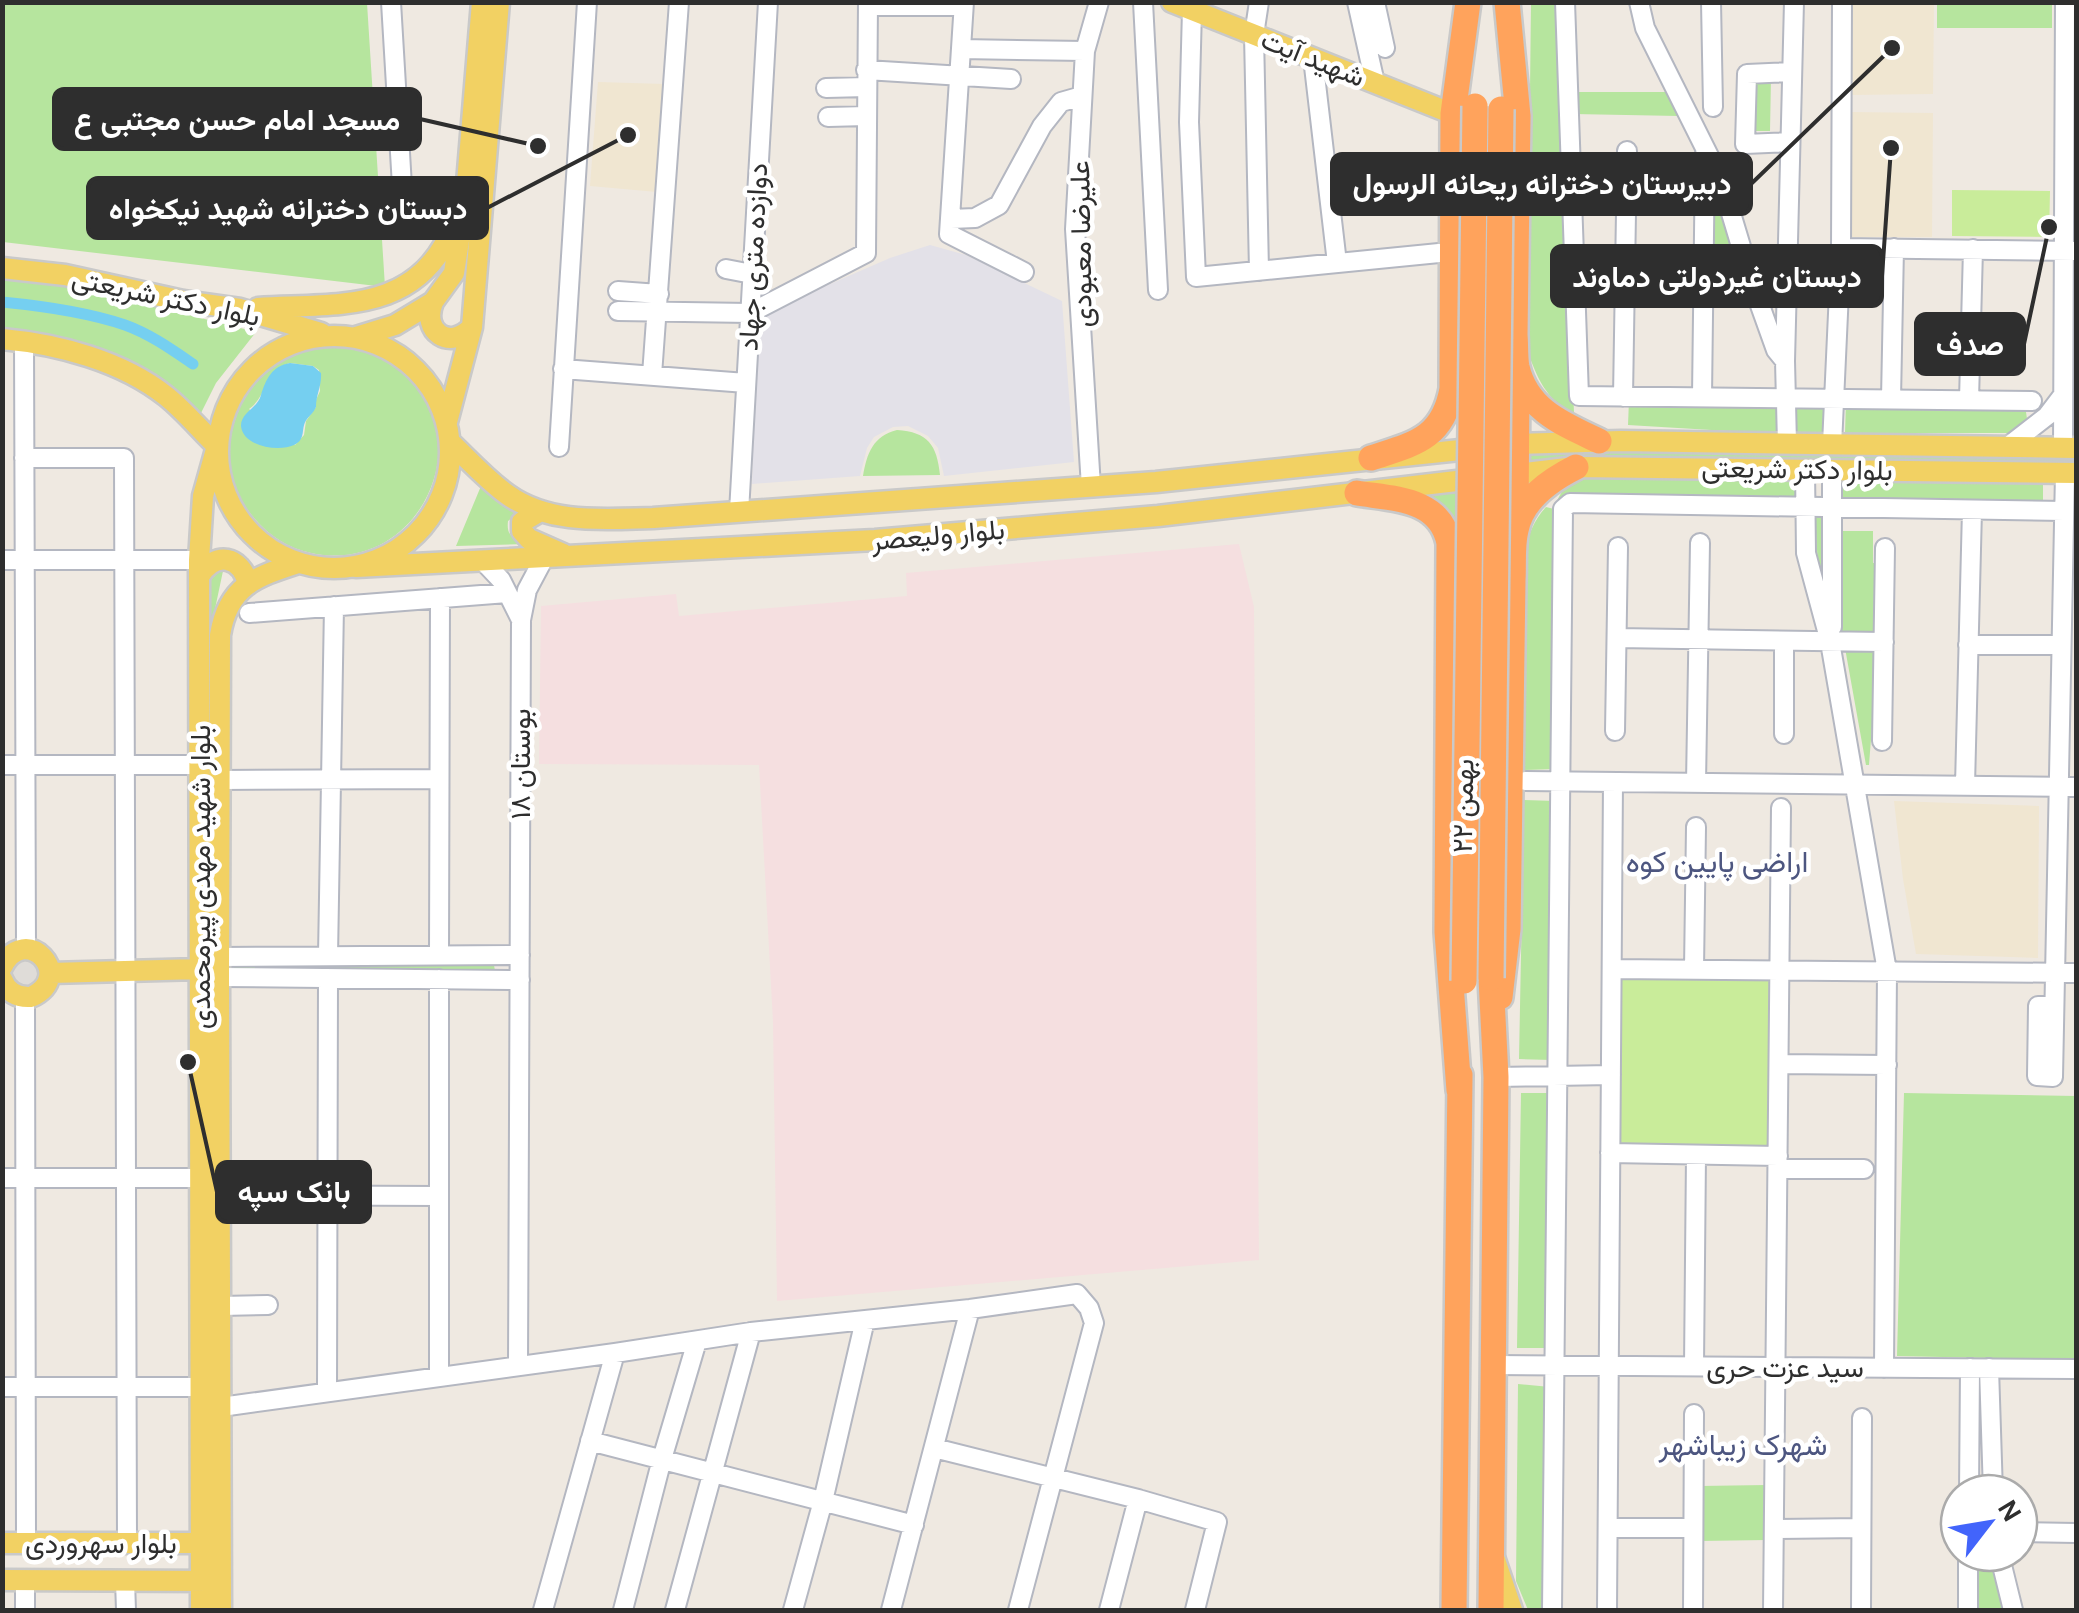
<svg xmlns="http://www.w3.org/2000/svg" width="2079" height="1613" font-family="Karla,Vazirmatn,sans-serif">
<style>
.industrial{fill:#e3e1e8}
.education{fill:#f0e6d1}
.medical{fill:#f5dfe0}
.green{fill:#b6e59e;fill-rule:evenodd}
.pitch{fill:#c9ec9a}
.plaza{fill:#dfdcd8}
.water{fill:#75cff0}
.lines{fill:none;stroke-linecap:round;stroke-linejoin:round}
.canal{stroke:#75cff0;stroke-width:11}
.minor-casing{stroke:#b4b7c1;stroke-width:22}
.major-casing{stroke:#c9c9c9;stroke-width:25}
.highway-casing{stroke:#c9c9c9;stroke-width:30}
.minor{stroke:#fff;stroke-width:18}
.major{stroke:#f2d163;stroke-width:20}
.highway{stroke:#ffa35c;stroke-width:25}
.highway-bridge-casing{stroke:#c9c9c9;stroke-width:30;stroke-linecap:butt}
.highway-bridge{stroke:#ffa35c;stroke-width:25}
.labels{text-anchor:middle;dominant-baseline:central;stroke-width:9;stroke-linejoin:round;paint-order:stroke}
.street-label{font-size:28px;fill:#2e2e2e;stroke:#fff}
.neighbourhood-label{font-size:30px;fill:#4d5680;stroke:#fff}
.leader{fill:none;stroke:#2e2e2e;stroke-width:4}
.callout-dot{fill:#2e2e2e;stroke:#fff;stroke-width:4}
.callout{fill:#2e2e2e;stroke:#2e2e2e;stroke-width:4}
.callout-label{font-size:30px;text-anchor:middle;font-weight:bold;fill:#fff}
</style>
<rect width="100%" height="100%" fill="#efe9e1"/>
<path class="industrial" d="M930,245l36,10 96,46 12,161 -130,14 -6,-28 -10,-12 -20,-10 -15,1 -19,10 -7,11 -7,28 -108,8 5,-168 133,-58z"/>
<path class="education" d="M1851,3h83l-1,91 -84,1z
M598,82l67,2 -8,108 -67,-6z
M1849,112l84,1 -1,124h-84z
M1894,801l145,5 -1,152 -122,-4 -13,-75z"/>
<path class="medical" d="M1239,544l15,63 5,653 -482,41 -4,-279 -14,-257 -220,-1 2,-158 135,-12 3,22 228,-20 -1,-23z"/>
<path class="green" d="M3,3h364l18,284 -382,-45z
M1531,3h27l16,410c-28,-12 -37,-36 -47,-63z
M1937,3h115v25h-115z
M1749,77h22l-1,54h-21z
M1572,92h95l12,24 -106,-2z
M1715,193l27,84 -30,-1z
M2,277l114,15 53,18 87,22 -40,51 -15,30 -38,-34 -57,-23 -103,-24z
M342,347c18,4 35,7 50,18 96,62 31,212 -81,188 -28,-6 -50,-23 -66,-47 -33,-51 -10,-124 45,-149 16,-8 34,-9 52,-10zM290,363l23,3 6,4 1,21 -4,9v7l-10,14 -2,14 -9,10 -46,-36c19,-13 15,-40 41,-46z
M1629,400l151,6 -2,28 -150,-9z
M1846,402l179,3 2,14 -17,14h-165z
M1793,406l33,1 -1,27 -32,-1z
M897,430c31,2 40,15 43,45l-77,1c4,-23 10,-40 34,-46z
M1677,450l399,7v8l-396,-7 -157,4 1,-10z
M1597,476l199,4v18l-229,-1 -11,272 -34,1 2,-219c5,-17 10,-31 22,-44l8,2c9,-26 17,-27 43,-33z
M1840,480l203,2v21l-203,-3z
M481,486l37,27 -10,8c-2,16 7,19 19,23l-71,2z
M1458,490l-5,78 -3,-35 -45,-39z
M1815,515l13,2v93l-10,-43z
M1839,531h34v32h6v73h-39z
M219,570l4,1 -11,52 -1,320h-4l2,-365z
M1845,648l33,1 -9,116h-3z
M1524,800l31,1 -3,259 -33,-1z
M234,965h260l1,6 -261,2z
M1521,1093h32l-4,255h-32z
M1904,1093l172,3v264l-179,-4z
M1518,1384l32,3 -3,223h-19l-12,-29z
M1766,1485l1,55 -68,1 1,-55z
M1975,1553h16l11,57h-28z"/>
<path class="pitch" d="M1952,190l98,1 -1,46 -97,-1z
M1621,978l151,2 -1,168 -151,-1z"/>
<path class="plaza" d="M11 972a14 14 0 1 1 28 0a14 14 0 1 1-28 0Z"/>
<path class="water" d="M290,363l23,3 8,7c1,12 -5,22 -5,34 -2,5 -6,8 -9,12 -7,9 0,20 -13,26 -15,7 -51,2 -53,-19 0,-14 17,-18 20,-31 5,-16 11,-29 29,-32z"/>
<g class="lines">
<path class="canal" d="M2,302c41,4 85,10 123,23 25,9 46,24 68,39"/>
<defs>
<path id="minor" d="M391,2l12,201
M964,2l-15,232 75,38
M1143,2l15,288
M1259,2l-5,33 5,236
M1357,2l18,81
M1375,2l10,46
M1565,2l14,394 453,5
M1639,2l6,26 76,152 31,103 24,67 9,11
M1711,2l2,105
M868,6h95
M1192,10l-3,112 7,155 243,-24
M961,49l124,2
M1313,58l24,205
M866,70l145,9
M826,88l41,-1
M828,117l38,-1
M1789,142l-44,2 2,-70 44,-2
M951,219l24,-1 24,-13 43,-79 19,-24 21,-6
M1841,248l235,3
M726,269l26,5
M1624,283l162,1
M618,291l41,3
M618,311l132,2 116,-60 2,-251
M24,341l2,608
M563,369l183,14
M652,375l27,-373
M1623,397l4,-246
M1702,397l3,-244
M1891,399l3,-151
M1969,400l4,-151
M1787,444l-2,-83 9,-359
M1832,445l9,-197 1,-246
M559,447l28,-445
M2007,447l40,-31 16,-21
M2063,448l2,-446
M24,458h100l3,1085
M1805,469l1,84 24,89 57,329 -3,397
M1832,470v157
M1091,487l-16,-258 10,-178 14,-49
M739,512l29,-510
M2,560h197
M483,561l18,19 20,40 -3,746
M249,613l258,-20
M521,620l6,-30 17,-32
M1617,638l267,4
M1968,645h93
M1615,731l3,-184
M1784,734v-93
M1882,741l3,-193
M2,765h197
M220,780l219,-1
M1525,781l551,6
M1696,783l4,-240
M1965,785l7,-275
M439,955l1,-357
M328,956l6,-350
M219,957l301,-2
M1612,969l464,4
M1694,969l2,-142
M219,977l301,3
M25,997l1,546
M2054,1006h-16l-1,70 16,1 12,-604
M1779,1064l108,1
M1496,1077l115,-2
M1610,1153l168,3
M1778,1169h86
M2,1178h198
M221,1195l218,1
M221,1306l47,-1
M1493,1365l583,4
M1694,1366l2,-211
M1989,1368l4,125
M439,1377v-398
M2,1387h198
M327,1392l1,-414
M221,1407l394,-54 136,-21 219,-23 107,-15 12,14 5,15 -76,287
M590,1441l324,84
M934,1448l204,51 79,23 -22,88
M1969,1493l1,-125
M1608,1528h85
M1774,1529l87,-1
M2019,1532l57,1
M1999,1553l14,57
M125,1581l1,29
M25,1610v-30
M543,1610l72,-257
M623,1610l39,-151 35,-118
M675,1610l76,-278
M793,1610l30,-109 42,-181
M891,1610l79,-301
M1109,1610l29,-111
M1552,1610l11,-1101 7,-6 494,8
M1607,1610l6,-828
M1693,1610l1,-196
M1773,1610l8,-802
M1861,1610l1,-192
M1968,1610v-57"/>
<path id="major" d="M1172,2l281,112
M2,268l63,7 118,26 57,8 81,24
M433,302c-12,30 17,49 39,25
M258,308c80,-5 161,7 196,-84
M218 452a116 116 0 1 1 232 0a116 116 0 1 1-232 0Z
M356,337l39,-12 38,-23 21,-29 12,-78 16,-193
M2,339c56,5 120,22 164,57 19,15 34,34 51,50l-14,50 -4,64 2,1050
M447,422l25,-95 27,-325
M450,442c19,18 37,38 58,53 42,30 97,24 145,23l503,-36 361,-38 104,-3 455,7
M539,512l-17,10v9l7,8 34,15
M356,567l519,-27 283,-24 418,-49 500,6
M200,575c16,-24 40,-19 48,8
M2,967c23,-46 75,9 29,30 -14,1 -24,-5 -29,-18
M50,973l150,-4 12,5
M2,1543h208
M1495,1560l17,50
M2,1580l208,1
M221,1610l-2,-633 1,-342c8,-49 35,-58 78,-72"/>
<path id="highway" d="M1507,2l11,114 -3,219c1,10 0,22 2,32 10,43 46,57 82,74
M1371,458c43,-14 72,-19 81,-69l1,-275 15,-112
M1357,493c37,6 83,5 92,50l-2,389 12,158
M1516,523l1,-145
M1491,978l5,99 -5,533
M1500,997l8,-68 5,-349c1,-16 -1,-34 3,-50 6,-31 34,-50 60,-63
M1454,1610l6,-535"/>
</defs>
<use href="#minor" class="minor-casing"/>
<use href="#major" class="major-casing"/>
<use href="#highway" class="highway-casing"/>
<use href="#minor" class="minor"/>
<use href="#major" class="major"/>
<use href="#highway" class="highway"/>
<defs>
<path id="highway-bridge" d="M1491,978l10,-869
M1464,981l11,-875"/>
</defs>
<use href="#highway-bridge" class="highway-bridge-casing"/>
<use href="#highway-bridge" class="highway-bridge"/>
</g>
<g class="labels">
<g class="street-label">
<text transform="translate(1313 58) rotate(22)">شهید آیت</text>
<text transform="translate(1081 244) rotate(-91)">علیرضا معبودی</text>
<text transform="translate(753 257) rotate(-87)">دوازده متری جهاد</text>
<text transform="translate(166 297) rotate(12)">بلوار دکتر شریعتی</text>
<text transform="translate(1797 469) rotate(1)">بلوار دکتر شریعتی</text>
<text transform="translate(938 535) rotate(-5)">بلوار ولیعصر</text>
<text transform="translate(520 764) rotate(-90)">بوستان ۱۸</text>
<text transform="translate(1463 806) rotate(-89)">۲۲ بهمن</text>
<text transform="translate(200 877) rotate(-90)">بلوار شهید مهدی پیرمحمدی</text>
<text x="1785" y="1367">سید عزت حری</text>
<text x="101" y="1543">بلوار سهروردی</text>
</g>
<g class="neighbourhood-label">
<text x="1717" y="862">اراضی پایین کوه</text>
<text x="1743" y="1445">شهرک زیباشهر</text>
</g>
</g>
<path class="leader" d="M538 146L420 119M1892 48L1751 184M628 135L487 208M1891 148L1882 276M2049 227L2024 344M188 1062L217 1192"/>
<g class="callout-dot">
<circle cx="538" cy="146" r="10"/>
<circle cx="1892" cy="48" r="10"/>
<circle cx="628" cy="135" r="10"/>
<circle cx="1891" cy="148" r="10"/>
<circle cx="2049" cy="227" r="10"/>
<circle cx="188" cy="1062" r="10"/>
</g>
<g class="callout">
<rect x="54" y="89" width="366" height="60" rx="10"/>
<rect x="1332" y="154" width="419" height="60" rx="10"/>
<rect x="88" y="178" width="399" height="60" rx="10"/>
<rect x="1552" y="246" width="330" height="60" rx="10"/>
<rect x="1916" y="314" width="108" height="60" rx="10"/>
<rect x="217" y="1162" width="153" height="60" rx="10"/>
</g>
<g class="callout-label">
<text x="237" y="130">مسجد امام حسن مجتبی ع</text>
<text x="1542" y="194">دبیرستان دخترانه ریحانه الرسول</text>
<text x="288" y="219">دبستان دخترانه شهید نیکخواه</text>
<text x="1717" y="287">دبستان غیردولتی دماوند</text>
<text x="1970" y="355">صدف</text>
<text x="294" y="1202">بانک سپه</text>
</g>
<rect width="2079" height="1613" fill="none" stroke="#2e2e2e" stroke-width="10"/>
<g transform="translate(1989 1523) rotate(59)"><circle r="48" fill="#ffffff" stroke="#ababab" stroke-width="2.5"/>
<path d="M0-8L18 38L0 25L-18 38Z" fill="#4264fb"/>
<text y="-15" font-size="28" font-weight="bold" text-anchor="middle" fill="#2e2e2e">N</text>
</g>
</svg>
